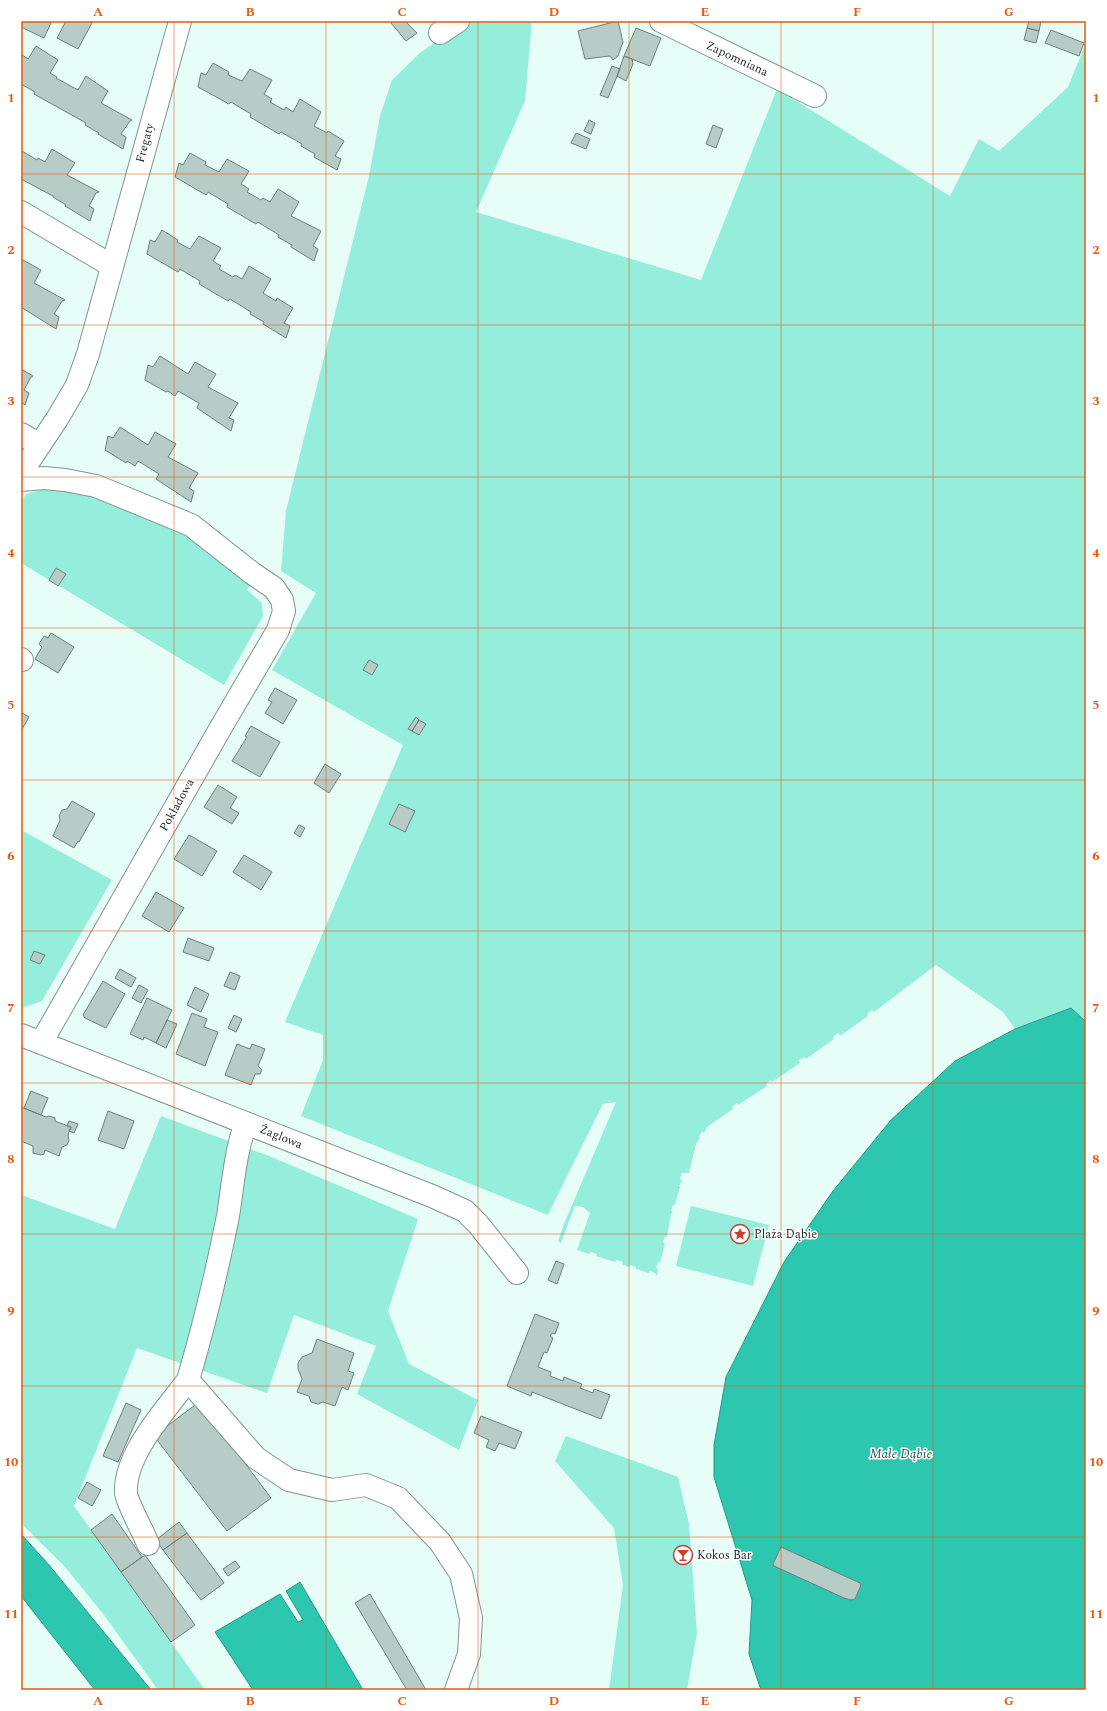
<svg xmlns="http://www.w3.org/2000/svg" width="1107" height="1711" font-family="Spectral,serif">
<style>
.green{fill:#94eedb}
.water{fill:#2dc6ae;stroke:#2a9786}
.building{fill:#b7ccc7;stroke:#6d817c}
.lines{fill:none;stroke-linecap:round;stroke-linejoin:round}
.minor-casing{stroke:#819590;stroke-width:24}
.minor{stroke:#fff;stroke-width:22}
.grid{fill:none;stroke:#e8590c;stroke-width:1;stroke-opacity:0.55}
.labels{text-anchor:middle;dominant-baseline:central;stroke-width:3;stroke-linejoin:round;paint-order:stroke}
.street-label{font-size:12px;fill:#222a28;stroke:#fff}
.poi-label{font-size:12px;fill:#222a28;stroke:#fff;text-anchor:start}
.water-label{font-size:13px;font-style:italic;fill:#225c52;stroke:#fff}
.neatline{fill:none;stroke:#e8590c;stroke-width:1.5}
.grid-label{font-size:13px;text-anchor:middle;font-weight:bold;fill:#e8590c}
</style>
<rect width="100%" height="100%" fill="#e7fdf7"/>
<path class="green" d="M464,21h68l-7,80 -49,111 225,68 76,-191 173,107 29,-57 20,12 69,-64 18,-44v1087l-71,-60v-41l-12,-17 -67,-47 -62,47 -2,-2 -5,4 1,2 -28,20 -2,-3 -5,4 1,2 -28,20 -1,-2 -6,3 1,3 -28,19 -1,-2 -5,4 1,2 -29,19 -1,-2 -5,4 1,2 -26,18 -3,6 -2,-2 -3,6 1,1 -4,6 -7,29h-7l-2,6 2,2 -3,5 1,1 -5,18h-2l-2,6 2,1 -2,2 -4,23 -2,-1 -2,6 2,2 -5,19 -2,-1 -2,6 2,1 -1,7 -2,-3 -5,-2 -1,2 -13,-4v-2l-5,-2 -2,2 -7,-3 1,-2 -6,-2 -2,2 -19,-6 1,-2 -6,-2 -2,2 -12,-4 13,-37 -7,-6 -8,-1 -14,37 -3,-2 6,-17 52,-122 -13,2 -55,111 -247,-99 22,-56v-25l-38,-13 118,-277 -131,-75 44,-77 -35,-22 5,-60 83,-335 11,-60 12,-36 28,-27z
M65,483l125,47 63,50 -6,10 15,13 1,13 -39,69 -203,-122v-61l5,-8z
M21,830l91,50 -70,121 -20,7z
M161,1116l108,40 149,63 -30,92 21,53 69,36 -19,50 -102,-56 19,-48 -82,-31 -27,78 -130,-45 -63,158 131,184h-47l-54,-75 -39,-48 -44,-44v-328l94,34z
M691,1206l78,19 -16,61 -77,-20z
M566,1436l112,41 11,47 8,109 -10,57h-78l14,-105 -9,-57 -59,-67z"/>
<path class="water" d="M1071,1008l15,14v668h-325l-12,-36 3,-54 -38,-123v-32l12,-68 58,-115 49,-71 58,-71 64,-59 60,-32z
M21,1534l28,31 102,125h-56l-74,-94z
M300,1582l63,108h-110l-38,-58 65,-38 18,28 5,-2 -17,-29z"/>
<path class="building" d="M21,21h26l4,2 -7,15 -23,-11z
M66,21h27l-15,28 -21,-11z
M393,21h12l12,12 -11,8 -15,-18z
M618,21l5,21 -5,14 -5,4 -3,-4 -25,3 -7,-28z
M1029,21h12l-2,10 -12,-3z
M636,28l25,10 -11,28 -26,-10z
M1027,28l12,3 -3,12 -12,-3z
M1051,30l33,13 -5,13 -34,-13z
M36,46l22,14 -8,13 7,4 -1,1 22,12 8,-14 22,15 -7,12 31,17 -2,1 -9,13 5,3 -3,12 -25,-15 1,-1 -14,-8 1,-2 -52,-29 1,-2 -14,-8v-30l7,5z
M624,56l8,3 1,5 -7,17 -9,-5z
M213,63l16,9 -1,3 14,6 8,-12 22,11 -8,14 8,5 -2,3 14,8 2,-3 7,5 7,-13 21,13 -7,14 13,7 1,-2 16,10 -9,15 6,3 -4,11 -23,-13 1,-3 -14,-8 1,-2 -21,-12 -2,2 -29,-17 1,-3 -20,-12 -2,2 -31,-17 3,-14 5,2z
M612,66l8,3 -12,29 -8,-3z
M589,120l6,3 -4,11 -7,-3z
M713,125l10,4 -7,19 -10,-4z
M576,133l14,6 -4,10 -15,-6z
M21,148l1,3 15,9 1,-2 7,4 7,-13 23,14 -8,12 32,17 -3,1 -7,13 5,3 -4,12 -25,-15 1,-1 -13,-8v-1l-32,-17z
M190,153l16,9 -1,3 14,7 8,-13 22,12 -8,13 8,5 -2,3 14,8 2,-2 7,4 8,-13 21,13 -8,14 30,15 -8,15 5,3 -4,12 -23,-14 1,-2 -14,-8 1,-2 -21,-13 -2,2 -29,-17 1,-3 -20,-12 -2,3 -31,-18 4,-14 4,2z
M162,230l16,10 -1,2 13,7 9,-13 22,12 -8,13 8,5 -2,3 14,8 2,-2 7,4 7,-13 22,13 -8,14 13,8 1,-3 16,10 -9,15 6,3 -4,12 -23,-14 1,-2 -14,-8 1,-2 -21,-13 -2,2 -29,-17 1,-3 -20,-12 -2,3 -31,-18 3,-14 5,2z
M21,259l20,11 -7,13 31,17 -3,1 -8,13 5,3 -3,12 -35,-22z
M160,356l28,18 7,-12 21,12 -8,13 30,16 -9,15 5,2 -3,11 -34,-23 2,-5 -21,-12 -3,5 -7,-5 -2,1 -21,-12 3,-15 5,2z
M21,369l12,7 -2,1 -7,13 5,3 -4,12 -4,-3z
M120,427l28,18 7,-13 21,12 -8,13 30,16 -9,15 5,3 -3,11 -35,-23 3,-5 -21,-13 -3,5 -8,-5 -1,2 -21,-13 3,-14 5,2z
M56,568l10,6 -8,12 -9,-6z
M51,633l23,14 -16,26 -23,-14 7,-12 -3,-3 5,-8 4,2z
M369,660l9,5 -6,10 -9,-5z
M275,688l22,12 -14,24 -18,-11 7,-11 -4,-2z
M21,712l8,5 -8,14z
M416,717l3,3 -7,11 -4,-2z
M419,720l7,4 -7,11 -7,-4z
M251,726l29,16 -20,35 -28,-16 15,-24 -2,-1z
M325,764l16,10 -12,19 -15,-10z
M218,785l19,12 -7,11 9,5 -7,11 -28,-17z
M72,801l23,13 -16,28 -1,-1 -4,7 -21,-12 7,-16 -1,-4 3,-6 5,-1z
M399,804l16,7 -10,21 -16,-8z
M299,825l6,3 -5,9 -6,-4z
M189,835l28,16 -15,25 -28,-17z
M244,855l28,17 -11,18 -28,-18z
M156,892l28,16 -15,24 -27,-16z
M188,938l26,10 -5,13 -26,-9z
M34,951l11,4 -5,9 -10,-4z
M120,969l16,9 -5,9 -16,-9z
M230,972l10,4 -5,14 -11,-4z
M103,981l22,13 -19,34 -21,-10 -2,-3z
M139,985l9,5 -7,13 -9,-5z
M195,987l14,7 -8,18 -14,-7z
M147,998l25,12 -16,33 -12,-6 -1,3 -13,-6z
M192,1013l15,6 -3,8 14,5 -13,34 -29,-12z
M234,1015l8,4 -6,13 -8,-4z
M167,1020l10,4 -11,24 -10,-5z
M237,1044l13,5 2,-5 13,5 -7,17 4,4 -2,4h-5l-4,11 -26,-10z
M31,1091l17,7 -7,17 -17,-7z
M21,1107l25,10 3,-1 6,2v3l16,6 -3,8 1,5 -2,5 -5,2 -3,9 -14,-6 -1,4 -3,1 -8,-2v-7l-12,-5z
M108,1111l26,10 -10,28 -26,-9z
M69,1121l9,3 -4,9 -5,-2 2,-4 -4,-1z
M556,1261l8,3 -7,20 -9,-4z
M535,1314l24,9 -4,11 -3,-1 -2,3 3,2 -6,15 -3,-1 -6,15 13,5 -1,4 13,5 1,-4 18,7 -2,4 13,5 1,-4 16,6 -9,24 -69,-27 -1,4 -24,-10z
M317,1339l37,14 -6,18 6,2 -6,17 -6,-3 -7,19 -12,-4 -5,2 -7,-2 -2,-6 -12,-4 5,-13 -4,-10v-6l4,-6 10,-4z
M199,1402l72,96 -44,33 -73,-95z
M126,1403l15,7 -23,52 -15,-6z
M481,1416l41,16 -7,17 -16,-6 -4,8 -9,-4 3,-7 -15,-7z
M87,1482l14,8 -9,16 -14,-8z
M112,1514l30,43 -21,15 -30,-42z
M179,1522l8,11 -24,17 -7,-10z
M187,1533l37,50 -23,17 -38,-50z
M781,1547l79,36 1,2 -6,14 -4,1 -7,-2 -70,-32 -1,-2z
M145,1555l50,70 -24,17 -50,-70z
M235,1561l5,6 -12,9 -5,-7z
M370,1594l56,96h-19l-52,-87z"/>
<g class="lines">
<defs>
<path id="minor" d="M661,21l154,75
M440,33l18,-12
M21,212l91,54
M21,434l19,11
M21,473l36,-54 20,-34 11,-31 92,-333
M21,480l23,-2 21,2 31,6 95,39 61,48 22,15 8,12 2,11 -6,19 -58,99 -179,314
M21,659l1,1
M21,1035l411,161 33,15 13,13 39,49
M246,1123c-11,29 -13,62 -18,93 -11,55 -24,110 -40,164l68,78 33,22 43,10 34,-5 32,13 42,44 21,32 10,44 -2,36 -13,36
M148,1544c-4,-11 -21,-41 -22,-51 -2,-39 40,-83 62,-113"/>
</defs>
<use href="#minor" class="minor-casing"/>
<use href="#minor" class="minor"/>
</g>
<path class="grid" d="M174,21v1669M326,21v1669M478,21v1669M629,21v1669M781,21v1669M933,21v1669M21,174h1065M21,325h1065M21,477h1065M21,628h1065M21,780h1065M21,931h1065M21,1083h1065M21,1234h1065M21,1386h1065M21,1537h1065"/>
<defs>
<symbol id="sight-ring" viewBox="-11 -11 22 22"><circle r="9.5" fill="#fff" stroke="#ca3d30" stroke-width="1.5"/><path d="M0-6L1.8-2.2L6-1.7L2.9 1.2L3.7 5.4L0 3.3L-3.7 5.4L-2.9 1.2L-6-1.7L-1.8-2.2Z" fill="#ca3d30"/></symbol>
<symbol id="bar-ring" viewBox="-11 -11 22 22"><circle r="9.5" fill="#fff" stroke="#ca3d30" stroke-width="1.5"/><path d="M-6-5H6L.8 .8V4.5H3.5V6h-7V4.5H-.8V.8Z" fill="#ca3d30"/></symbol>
</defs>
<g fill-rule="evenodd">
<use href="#sight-ring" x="729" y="1223" width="22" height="22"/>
<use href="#bar-ring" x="672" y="1544" width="22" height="22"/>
</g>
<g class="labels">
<g class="street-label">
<text transform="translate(737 59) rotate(25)">Zapomniana</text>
<text transform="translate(145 143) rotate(-75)">Fregaty</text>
<text transform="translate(177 805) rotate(-61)">Pokładowa</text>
<text transform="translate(281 1137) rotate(22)">Żaglowa</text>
</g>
<g class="poi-label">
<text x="754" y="1234">Plaża Dąbie</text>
<text x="697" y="1555">Kokos Bar</text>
</g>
<g class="water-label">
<text x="901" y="1454">Małe Dąbie</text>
</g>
</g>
<rect width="1107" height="1711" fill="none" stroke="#ffffff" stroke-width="44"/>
<rect x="22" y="22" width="1063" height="1667" class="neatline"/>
<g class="grid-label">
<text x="98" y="16">A</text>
<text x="250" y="16">B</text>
<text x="402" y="16">C</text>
<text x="554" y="16">D</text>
<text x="705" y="16">E</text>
<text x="857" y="16">F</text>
<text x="1009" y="16">G</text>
<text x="11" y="102">1</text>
<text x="1096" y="102">1</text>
<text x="11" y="254">2</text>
<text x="1096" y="254">2</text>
<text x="11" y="405">3</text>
<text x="1096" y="405">3</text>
<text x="11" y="557">4</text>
<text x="1096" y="557">4</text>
<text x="11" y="709">5</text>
<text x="1096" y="709">5</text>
<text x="11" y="860">6</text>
<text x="1096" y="860">6</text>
<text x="11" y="1012">7</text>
<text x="1096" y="1012">7</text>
<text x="11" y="1163">8</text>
<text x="1096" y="1163">8</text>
<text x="11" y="1315">9</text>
<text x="1096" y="1315">9</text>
<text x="11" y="1466">10</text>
<text x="1096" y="1466">10</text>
<text x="11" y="1618">11</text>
<text x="1096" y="1618">11</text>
<text x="98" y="1705">A</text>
<text x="250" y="1705">B</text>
<text x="402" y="1705">C</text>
<text x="554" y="1705">D</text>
<text x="705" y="1705">E</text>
<text x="857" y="1705">F</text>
<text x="1009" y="1705">G</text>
</g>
</svg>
